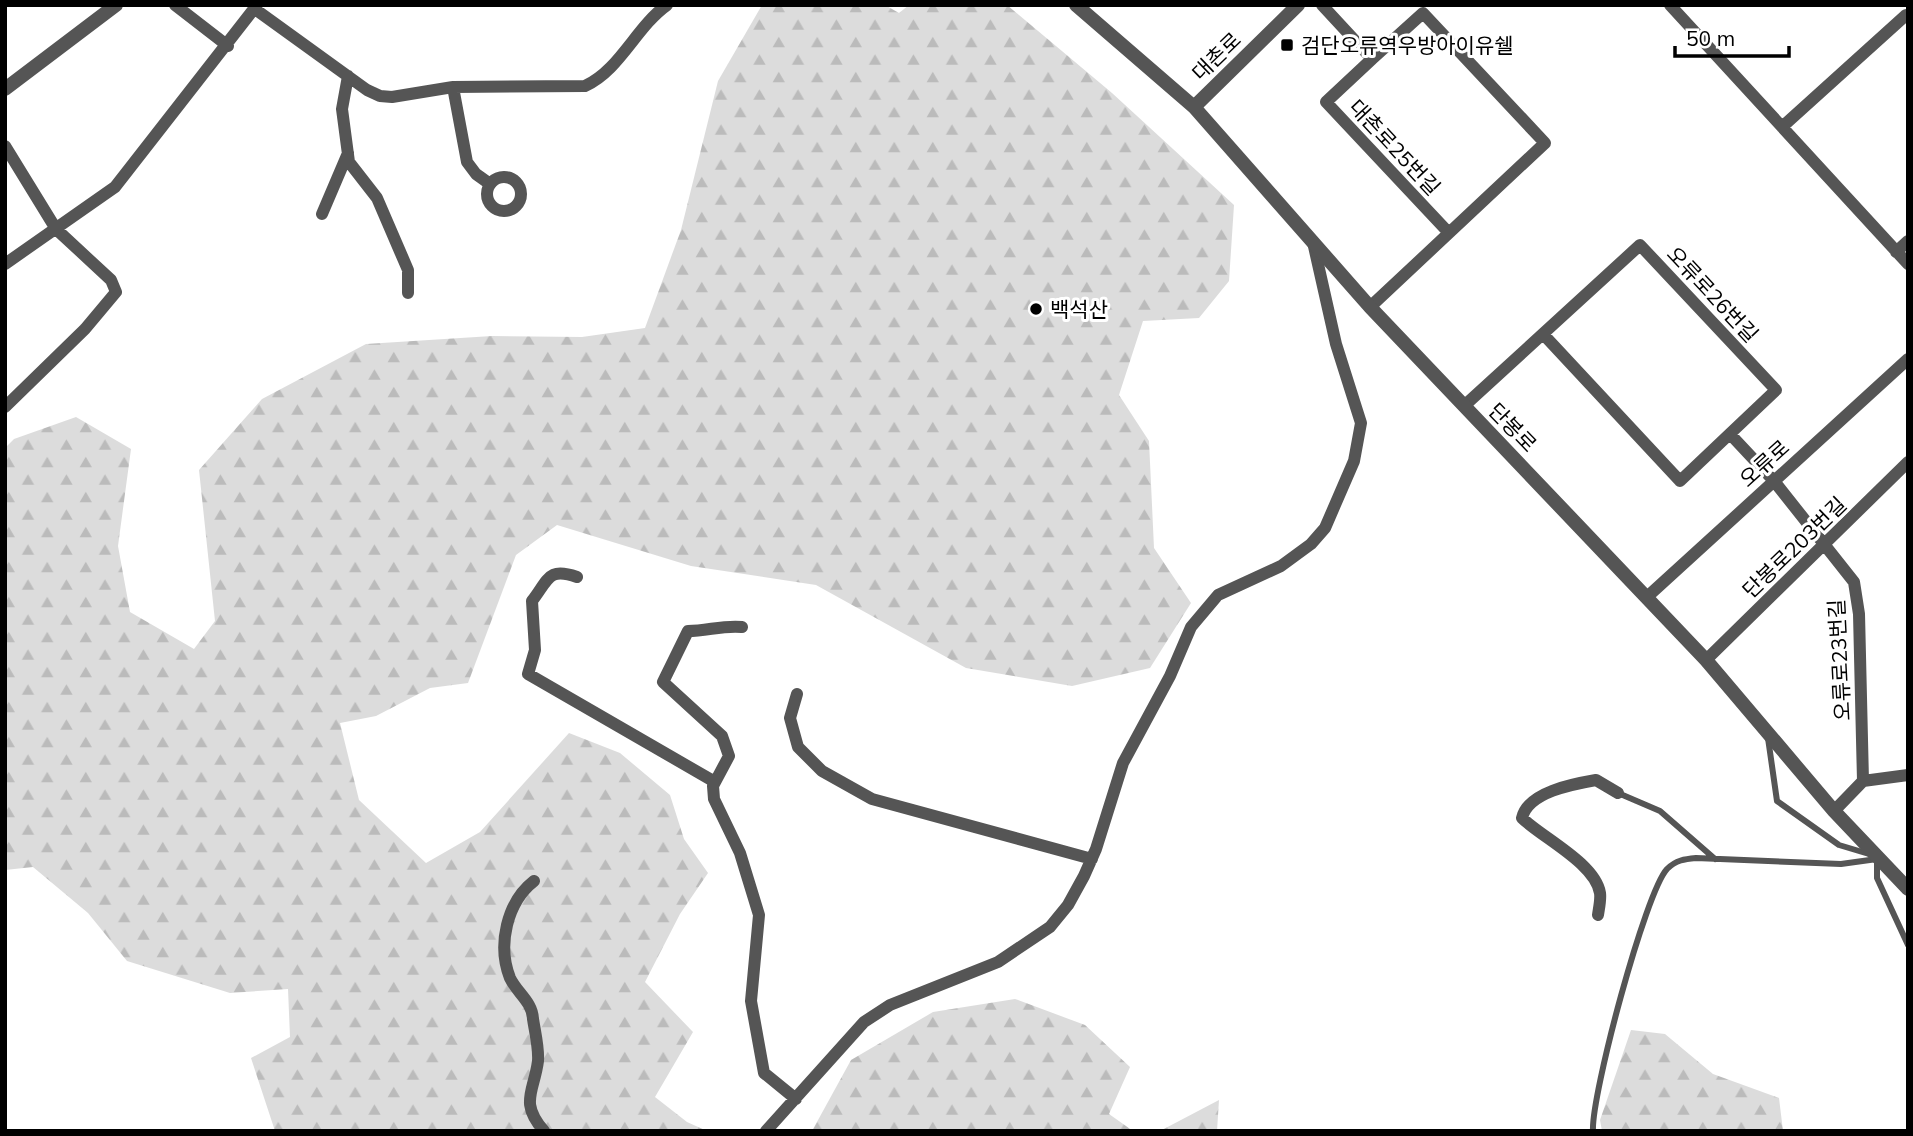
<svg xmlns="http://www.w3.org/2000/svg" width="1913" height="1136" font-family="Mulish,'Noto Sans KR',sans-serif">
<style>
.forest{fill:url(#forest-firs)}
.lines{fill:none;stroke-linecap:round;stroke-linejoin:round}
.service{stroke:#555;stroke-width:6}
.minor{stroke:#555;stroke-width:12}
.tertiary{stroke:#555;stroke-width:14}
.poi-dot{fill:#000;stroke:#fff;stroke-width:2.5}
.labels{text-anchor:middle;dominant-baseline:central;stroke-width:6;stroke-linejoin:round;paint-order:stroke}
.poi-label{font-size:21px;fill:#000;stroke:#fff;text-anchor:start}
.street-label{font-size:21px;fill:#000;stroke:#fff}
</style>
<defs>
<pattern id="forest-firs" width="22" height="20" patternUnits="userSpaceOnUse" patternTransform="scale(1.75)"><rect width="22" height="20" fill="#dcdcdc"/><path d="M5 1l3.5 6h-7zM16 11l3.5 6h-7z" fill="#bbb"/></pattern>
</defs>
<rect width="100%" height="100%" fill="#fff"/>
<path class="forest" d="M762,5h123l14,8 10,-8h98l105,88 122,112 -5,76 -30,37 -56,3 -24,74 30,46 5,107 37,55 -41,65 -78,18 -106,-18 -150,-83 -125,-19 -134,-41 -41,30 -48,128 -38,5 -54,28 -36,7 19,77 67,63 54,-31 89,-99 51,20 50,42 14,44 24,34 -28,41 -35,68 48,50 -38,65 32,25 20,9h-432l-24,-73 39,-21 -2,-48 -58,4 -103,-32 -39,-48 -55,-46 -28,3v-422l9,-9 62,-22 55,32 -13,97 12,66 64,37 21,-28 -16,-151 63,-71 104,-55 126,-8 90,1 63,-9 36,-98 37,-149z
M1015,999l70,26 45,42 -21,47 24,17h-321l39,-71 82,-48z
M1631,1030l34,4 48,40 66,24 4,33h-181l-2,-11z
M1219,1100l-2,31h-57z"/>
<g class="lines">
<path class="service" d="M1768,738l9,63 62,44 30,9
M1618,793l42,18 55,48
M1593,1131c-2,-35 52,-238 74,-262 9,-9 18,-10 29,-11l145,6 36,-5v19l31,67"/>
<path class="minor" d="M175,5l53,41
M1322,5l50,54 51,-46 122,130 -175,164
M1670,5l238,259
M255,9l112,81 13,6 12,1 61,-10 132,-1c35,-16 51,-59 82,-81
M1372,59l-46,43 123,131
M348,76l-6,33 7,53 28,36 31,72v23
M453,87l14,75 9,12 14,10
M1782,127l124,-112
M5,146l51,83 55,51 5,12 -31,37 -80,78
M487 194a17 17 0 1 1 34 0a17 17 0 1 1-34 0Z
M322,214l26,-61
M1896,252l12,-11
M5,264l110,-77 142,-182
M1464,406l176,-161 136,145 -96,91 -137,-147
M1730,434l44,47 80,101 5,32 4,167 -29,30
M577,577c-29,-10 -28,2 -45,24l3,49 -7,24 187,108
M1647,597l261,-238
M742,627c-19,-2 -35,4 -54,4l-25,51 59,54 7,20 -16,30 1,13 26,54 19,62 -8,86 13,72 32,26
M1706,660l202,-198
M797,694l-7,24 8,29 24,24 50,28 220,60
M1863,781l45,-6
M534,881c-27,21 -37,64 -24,97 7,15 22,23 23,41 2,13 6,29 5,42 -4,31 -19,41 6,70
M1598,915c1,-7 3,-16 2,-22 -5,-30 -59,-56 -78,-75 6,-26 51,-34 74,-38l22,13
M766,1131l98,-109 26,-17 108,-43 52,-35 18,-22 16,-29 12,-27 27,-86 47,-87 21,-49 27,-32 63,-29 30,-22 14,-16 29,-67 7,-38 -25,-79 -23,-102"/>
<path class="tertiary" d="M1076,5l118,102 176,200 336,353 128,151 74,78
M5,89l111,-84
M1194,107l104,-102"/>
</g>
<g class="poi-dot">
<rect x="1280" y="38" width="14" height="14" rx="3.5"/>
<circle cx="1036" cy="309" r="7"/>
</g>
<g class="labels">
<g class="poi-label">
<text x="1301" y="45">검단오류역우방아이유쉘</text>
<text x="1050" y="309">백석산</text>
</g>
<g class="street-label">
<text transform="translate(1216 56) rotate(-44)">대촌로</text>
<text transform="translate(1395 147) rotate(47)">대촌로25번길</text>
<text transform="translate(1713 294) rotate(47)">오류로26번길</text>
<text transform="translate(1513 427) rotate(46)">단봉로</text>
<text transform="translate(1764 463) rotate(-42)">오류로</text>
<text transform="translate(1794 547) rotate(-44)">단봉로203번길</text>
<text transform="translate(1839 660) rotate(-93)">오류로23번길</text>
</g>
</g>
<rect width="1913" height="1136" fill="none" stroke="#000000" stroke-width="14"/>
<path d="M1675 46v10h114v-10" fill="none" stroke="#000000" stroke-width="3.5"/>
<text x="1686" y="46" font-size="21" fill="#000000" stroke="#ffffff" stroke-width="5" paint-order="stroke">50 m</text>
</svg>
